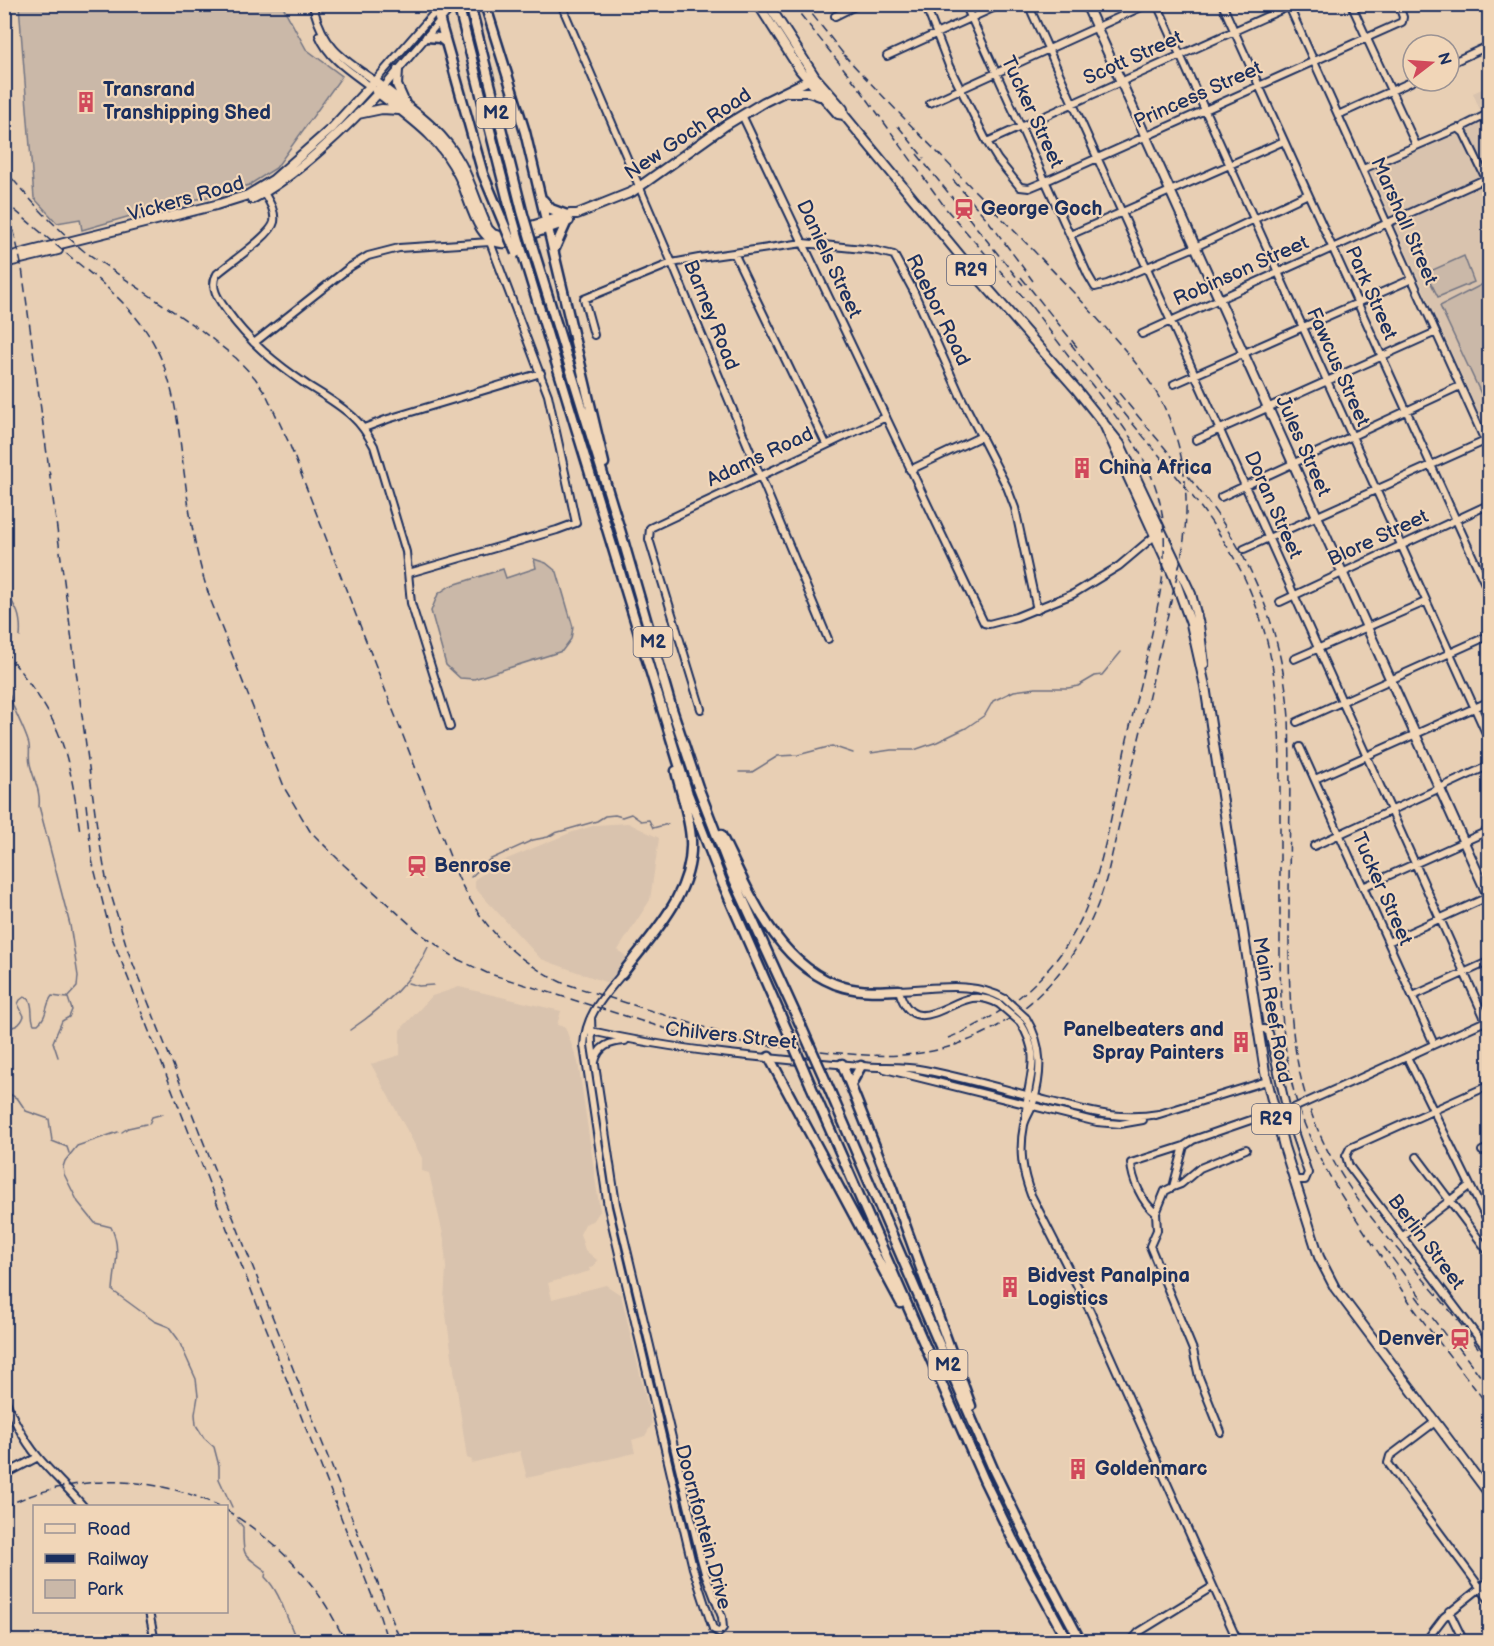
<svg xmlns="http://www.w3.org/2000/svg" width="1494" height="1646" font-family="'Balsamiq Sans',sans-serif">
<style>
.built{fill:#d9c3ae}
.green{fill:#cab8a8;stroke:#727483;stroke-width:1.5}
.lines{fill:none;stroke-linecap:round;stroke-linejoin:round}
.stream{stroke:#6c6e80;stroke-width:1.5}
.minor-casing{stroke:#1b2f5e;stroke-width:10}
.major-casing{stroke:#1b2f5e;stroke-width:12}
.highway-casing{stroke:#1b2f5e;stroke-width:13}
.minor{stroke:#f1d6b8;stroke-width:6}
.major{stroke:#f1d6b8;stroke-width:8}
.highway{stroke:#f1d6b8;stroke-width:8}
.rail{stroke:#1b2f5e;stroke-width:1.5;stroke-dasharray:9 4.5;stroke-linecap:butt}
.minor-bridge-casing{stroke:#1b2f5e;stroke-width:10;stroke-linecap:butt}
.highway-bridge-casing{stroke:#1b2f5e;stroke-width:13;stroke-linecap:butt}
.minor-bridge{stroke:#f1d6b8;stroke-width:6}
.highway-bridge{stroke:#f1d6b8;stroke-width:8}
.labels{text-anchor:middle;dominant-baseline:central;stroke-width:4.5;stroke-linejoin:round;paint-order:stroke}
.shield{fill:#f1d6b8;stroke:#5b6179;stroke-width:1.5}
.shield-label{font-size:18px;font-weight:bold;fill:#1b2f5e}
.street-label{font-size:20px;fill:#1b2f5e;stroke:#f1d6b8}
.poi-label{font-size:20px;font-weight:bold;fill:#1b2f5e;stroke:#f1d6b8;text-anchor:start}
</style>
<rect width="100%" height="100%" fill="#e8cfb4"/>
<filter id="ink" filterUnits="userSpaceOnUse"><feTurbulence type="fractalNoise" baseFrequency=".0167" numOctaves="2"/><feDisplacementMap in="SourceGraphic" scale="12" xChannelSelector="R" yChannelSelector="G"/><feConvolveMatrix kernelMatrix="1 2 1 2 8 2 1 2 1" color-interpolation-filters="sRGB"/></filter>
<g filter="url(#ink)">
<path class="built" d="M1489,86v350l-121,-270 56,-24 57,-29 -8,-20z
M628,823l31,15 -9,62 -32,50 10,8 -20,25 -67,-24 -66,-71v-9l32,-20 63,-26 26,-8z
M459,987l102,24 -4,14 8,2 13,35 22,149 -6,9 -9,4 -5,10 5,16 12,10 -3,7 -5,1 1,3 -42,12 4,16 54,-14 15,10 31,129 -7,12 -13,4 3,13 -108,25 -7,-27 -49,12 1,-3 -5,-2 -23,-157 2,-33 -2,-29 -15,-66 -7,-2v-13l-51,-94 29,-9v-25l32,-34z"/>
<path class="green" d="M19,5h263l24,44 36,27 -66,92 -27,17 -23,8 -61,13 -83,24 -2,-11 -23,4 -23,-25z
M1464,256l10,26 -36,15 -12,-24z
M1489,281v114l-6,3 -43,-92z
M534,559l12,4 11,9 16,55 -2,12 -9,12 -88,28 -14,-1 -14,-13 -15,-54 7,-17 12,-8 53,-17 3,9 30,-10z"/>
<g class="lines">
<path class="stream" d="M4,590c12,17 18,25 16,47
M871,753l20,-3h23l23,-8 29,-14 19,-13 8,-14 21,-10 22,-3h32l10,-2 17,-10 7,-1 19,-23
M739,772h13l26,-16 20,-1 34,-9 21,7
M471,877l18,-17 44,-20 15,-3 7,-4 42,-12 8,-5 10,-1 7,2 9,-3 10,7 8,-1 4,8 15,-4
M408,983l11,3 14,-1
M4,1028c10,-1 16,-1 20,-12l-6,-12 2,-4 4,-3 5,2c5,8 1,17 5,25h4c10,-8 7,-19 14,-28l15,2 10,-11 1,-11 -8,-51 -31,-119c2,-15 -6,-28 -9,-42 -2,-8 1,-16 -2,-23 -7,-21 -19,-37 -21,-58
M350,1030c30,-20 64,-50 78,-83
M58,1057l-5,-15 9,-21 7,-4 3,-7 -4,-12
M4,1087l4,6 10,6 8,12 23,8 3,22 15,6 2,6
M149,1124l3,-7 11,-3
M118,1132l-41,14 -12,15 -2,6 1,7 14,28 17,21 16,4c11,21 3,42 2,64l41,30 15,6 9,12 18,40 2,17 -3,18 1,11 8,13 10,9 5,19v13l13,28
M122,1132l6,-4 18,-4
M237,1520l6,7c0,31 -1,26 23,44l-1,6c17,17 21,43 33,65"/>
<defs>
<path id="minor" d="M561,4l111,259 156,376
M925,4l24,62 38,76 11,18 22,27 9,1 17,-7 356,-159 1,-5 -5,-13
M965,4l123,271 7,12 12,-3 88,-37 113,-53
M1028,4l458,1017
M1157,4l333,738
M1222,4l268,591
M1288,4l202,448
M1351,4l65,141
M314,10c11,40 30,49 61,71l67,-77
M835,16l24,-12
M319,35c10,24 32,37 52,52
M887,56l115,-52
M1449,64l41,-19
M383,88l71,-84
M930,103l218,-99
M742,115l242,508 5,1 27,-7 57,-23 46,-28 38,-32
M1338,115l75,-34
M1462,131l2,-5 26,-13
M987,142l305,-137
M1363,169l95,-41 6,5 26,54
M263,191c5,9 13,20 11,31 -3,14 -45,41 -57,52 -8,13 2,26 10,37 22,31 49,53 80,74 16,10 32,19 46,32 9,8 15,18 21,29l32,106 5,51 39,124
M1070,235l214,-94
M734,253l92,191
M1142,334l343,-155
M594,335l-10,-36 88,-36 27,-5 104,-15 70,7 21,5 19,35 47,105 47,92 8,21 22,102
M254,343l96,-76 18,-11 31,-8 91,-6
M1174,384l238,-105
M364,428l24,-9 153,-46
M1196,440l240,-108
M910,470l72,-34
M1221,497l239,-111
M1244,549l241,-108
M409,573l148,-43 19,-7 -28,-128 -58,-153 -1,-7
M1280,602l210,-98
M1294,659l131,-57
M701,709l-52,-170 1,-11 236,-111
M1297,722l193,-87
M1300,747l134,297
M1315,779l175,-78
M1314,846l176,-81
M1363,887l127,-57
M1388,942l102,-46
M1413,996l77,-35
M999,1004c-9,-5 -17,-7 -27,-6 -26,4 -60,41 -73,-8 35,-1 74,-10 106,9
M591,1017l1,28 24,159 84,351 5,18 17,44 1,11 -4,5 -6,-4 -20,-61 -85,-361 -24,-161c1,-31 20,-50 38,-72
M1026,1018c17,28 16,54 7,86 -2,7 -7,13 -9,21 -5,25 -2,46 7,70l59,116 148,331
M1020,1022c25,39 5,57 6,96
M1258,1029h7l4,4 18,78 21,62 -3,7h-10
M587,1030c90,21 182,29 274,36 21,2 42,0 63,4 42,8 83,20 124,31 39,10 70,20 111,13
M1407,1057l83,169
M595,1062c3,-16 15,-20 30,-21
M885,1069l212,53 23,2 23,-4
M1356,1080l134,-61
M1490,1085l-140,63 -4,8 3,10 141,187
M1156,1115l111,-34
M1482,1151l8,-4
M1417,1157l73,97
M1173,1187l8,-3 19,-16 46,-19
M1156,1213c-14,-10 -24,-34 -25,-50l53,-17
M1402,1237l67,-51
M4,1395c7,21 20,45 34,62 14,17 31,32 45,49
M1435,1422l-45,34 -2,7 102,138
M1221,1432l-22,-55 -6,-27 -43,-104 7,-16 -1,-17 9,-22 8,-4 11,-41 9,-6 81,-28
M4,1475l34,-18
M1449,1611l15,31
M149,1612l6,30
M1130,1642l9,-10 73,-45
M1425,1642l19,-25 46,-37"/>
<path id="major" d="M758,4l42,66 38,44 6,1
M768,4l47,73 28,32 1,6 132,160 100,114 44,55 71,150 8,31 5,39
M1086,4l404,896
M398,70l-1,15 8,18
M376,91c34,27 64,45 83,85 11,22 18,70 47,67l63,-22
M788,92h21l11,4
M358,114l24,-5 17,1
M252,199c43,-21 98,-75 131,-111
M4,258l212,-53 32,-10 25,-15 59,-52 43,-47c32,26 66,46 86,83 11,21 17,44 27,65l5,5 6,2 71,-22h7l55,-22 94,-67 38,-23 51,-25
M4,263l54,-13
M1102,420l72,157 17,47 14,62 60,386 19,75 35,110 16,31 155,207"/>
<path id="highway" d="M435,4l16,56
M458,4l52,205
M470,4l52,207
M485,4l40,128 79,331
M427,37l13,1 5,4
M543,200l8,9 16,6
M533,248l88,285 50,173 27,81 34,88 69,151
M555,248l12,-27
M522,251l166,543 35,90 64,146
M721,835c28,57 57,133 123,152 18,5 37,4 55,3
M622,974c30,-40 72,-80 69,-134 -1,-23 -10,-46 -15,-69
M769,1057l132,246
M842,1064l50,125 79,217
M826,1082l168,389 43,88 44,83
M851,1084l10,-18
M811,1086l173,394 29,60 55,102"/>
</defs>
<use href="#minor" class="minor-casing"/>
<use href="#major" class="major-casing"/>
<use href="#highway" class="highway-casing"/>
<use href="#minor" class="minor"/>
<use href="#major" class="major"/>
<use href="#highway" class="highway"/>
<path class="rail" d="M792,4l68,85 87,121 85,97
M804,4l45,57
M898,126l26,32
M917,154l106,131
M4,168c24,31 50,58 80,83l118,80 34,27 19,20 11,16 23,49 169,434c23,49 56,83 105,106l162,51
M953,180l34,39 46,62
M4,201c21,18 42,36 63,53 30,25 62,49 83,83 25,41 28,89 34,135 6,45 12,87 27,129l74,188 25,42 34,34 77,69 36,25 30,14 196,61 19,4c36,5 73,8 109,12 30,3 60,7 91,5 104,-7 179,-81 205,-179l75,-322c8,-49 5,-97 -16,-143 -13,-29 -34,-53 -55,-77 -25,-29 -51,-56 -77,-83 -64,-65 -128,-130 -190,-196
M8,204l14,64 75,559 9,51 22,73 273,691
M1021,277l56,70
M1070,343l51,63
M1119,393c37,46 82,94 113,144 34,55 52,117 57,181 2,63 0,127 0,191 0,92 -2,172 46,255 42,74 110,129 155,202
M1115,402c44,55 98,111 129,175 37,80 36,145 36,230 0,46 0,93 0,140 0,50 2,100 15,149 16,57 49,104 81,153 13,20 25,41 39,61 24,33 50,65 75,98
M4,650c20,26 41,52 54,82 13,32 17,66 22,100
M86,804l6,56 19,75 267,676 10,31
M948,1038c60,-23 113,-68 138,-130 19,-50 28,-106 39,-159 12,-56 28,-112 37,-168 3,-27 4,-56 -3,-82 -11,-44 -40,-78 -67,-114 -22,-27 -43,-55 -64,-83
M1384,1247l39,53
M1416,1296l36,48
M1450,1336l40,53
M4,1507c68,-34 148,-33 215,-1
M226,1510c39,24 72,53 97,91 9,13 15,27 23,41"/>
<defs>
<path id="minor-bridge" d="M1005,999l21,19
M999,1004l21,18
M1287,1111l69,-31"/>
<path id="highway-bridge" d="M451,60l32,114 33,79
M510,209l12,42
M522,211l11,37
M801,1026l25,56
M787,1030l24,56"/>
</defs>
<use href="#minor-bridge" class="minor-bridge-casing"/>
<use href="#highway-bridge" class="highway-bridge-casing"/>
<use href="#minor-bridge" class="minor-bridge"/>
<use href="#highway-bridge" class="highway-bridge"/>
</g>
</g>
<defs>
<symbol id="building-bare" viewBox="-9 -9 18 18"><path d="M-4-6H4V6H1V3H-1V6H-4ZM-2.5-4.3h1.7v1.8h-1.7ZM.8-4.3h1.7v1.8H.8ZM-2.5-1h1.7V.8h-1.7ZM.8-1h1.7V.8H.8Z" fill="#d1495b" stroke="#f1d6b8" stroke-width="2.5" paint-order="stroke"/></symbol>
<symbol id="station-bare" viewBox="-9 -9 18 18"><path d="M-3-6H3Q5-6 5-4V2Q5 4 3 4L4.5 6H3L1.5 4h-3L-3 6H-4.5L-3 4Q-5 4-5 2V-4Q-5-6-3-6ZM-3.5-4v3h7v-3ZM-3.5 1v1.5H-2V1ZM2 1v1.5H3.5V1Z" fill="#d1495b" stroke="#f1d6b8" stroke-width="2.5" paint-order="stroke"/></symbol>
</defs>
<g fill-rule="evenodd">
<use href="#building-bare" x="71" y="87" width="30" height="30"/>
<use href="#station-bare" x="949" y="194" width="30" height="30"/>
<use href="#building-bare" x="1067" y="453" width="30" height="30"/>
<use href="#station-bare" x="402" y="851" width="30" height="30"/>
<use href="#building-bare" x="1226" y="1027" width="30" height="30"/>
<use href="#building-bare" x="995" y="1272" width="30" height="30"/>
<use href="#station-bare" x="1445" y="1324" width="30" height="30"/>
<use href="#building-bare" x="1063" y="1454" width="30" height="30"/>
</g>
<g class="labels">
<g class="shield">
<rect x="476.5" y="98" width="39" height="30" rx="4.5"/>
<rect x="947" y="255" width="48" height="30" rx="4.5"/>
<rect x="633.5" y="627" width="39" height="30" rx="4.5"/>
<rect x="1252" y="1104" width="48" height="30" rx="4.5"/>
<rect x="928.5" y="1350" width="39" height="30" rx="4.5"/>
</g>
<g class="shield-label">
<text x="496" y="113">M2</text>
<text x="971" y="270">R29</text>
<text x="653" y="642">M2</text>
<text x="1276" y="1119">R29</text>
<text x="948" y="1365">M2</text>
</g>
<g class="street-label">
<text transform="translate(1133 58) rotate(-24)">Scott Street</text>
<text transform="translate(1198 95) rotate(-24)">Princess Street</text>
<text transform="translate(1032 112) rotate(65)">Tucker Street</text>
<text transform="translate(688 134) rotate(-34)">New Goch Road</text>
<text transform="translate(186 199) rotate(-16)">Vickers Road</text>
<text transform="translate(1404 221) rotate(66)">Marshall Street</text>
<text transform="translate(829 259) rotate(65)">Daniels Street</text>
<text transform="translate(1241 271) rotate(-24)">Robinson Street</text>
<text transform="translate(1371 293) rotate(66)">Park Street</text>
<text transform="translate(938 310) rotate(64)">Raebor Road</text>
<text transform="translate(711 315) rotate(68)">Barney Road</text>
<text transform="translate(1338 367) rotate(66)">Fawcus Street</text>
<text transform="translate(1303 446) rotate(66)">Jules Street</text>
<text transform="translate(760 457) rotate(-25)">Adams Road</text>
<text transform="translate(1273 505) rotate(66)">Doran Street</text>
<text transform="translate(1378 538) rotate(-25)">Blore Street</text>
<text transform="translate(1382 889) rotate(66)">Tucker Street</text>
<text transform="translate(1272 1010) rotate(80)">Main Reef Road</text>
<text transform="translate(731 1036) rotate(6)">Chilvers Street</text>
<text transform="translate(1426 1242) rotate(53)">Berlin Street</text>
<text transform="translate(703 1527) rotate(75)">Doornfontein Drive</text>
</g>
<g class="poi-label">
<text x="103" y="90">Transrand<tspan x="103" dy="23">Transhipping Shed</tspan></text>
<text x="981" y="209">George Goch</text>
<text x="1099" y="468">China Africa</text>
<text x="434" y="866">Benrose</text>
<text x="1224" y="1030" text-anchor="end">Panelbeaters and<tspan x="1224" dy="23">Spray Painters</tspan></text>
<text x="1027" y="1276">Bidvest Panalpina<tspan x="1027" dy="23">Logistics</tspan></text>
<text x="1443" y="1339" text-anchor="end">Denver</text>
<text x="1095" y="1469">Goldenmarc</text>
</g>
</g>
<rect width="1494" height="1646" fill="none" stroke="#f1d6b8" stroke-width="24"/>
<rect x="12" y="12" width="1470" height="1622" fill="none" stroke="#1b2f5e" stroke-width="2" filter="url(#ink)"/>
<rect x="33" y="1505" width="195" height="108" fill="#f1d6b8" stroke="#9b9394" stroke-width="1.5"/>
<rect x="45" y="1524" width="30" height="9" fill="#f1d6b8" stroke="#9b9394" stroke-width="1.5"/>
<text x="87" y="1535" font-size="18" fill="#1b2f5e">Road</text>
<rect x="45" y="1554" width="30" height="9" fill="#1b2f5e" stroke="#9b9394" stroke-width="1.5"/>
<text x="87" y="1565" font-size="18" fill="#1b2f5e">Railway</text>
<rect x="45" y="1580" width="30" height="18" fill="#cab8a8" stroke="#9b9394" stroke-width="1.5"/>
<text x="87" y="1595" font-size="18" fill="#1b2f5e">Park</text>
<g transform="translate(1431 63) rotate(73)"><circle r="28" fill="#f1d6b8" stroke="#9b9394" stroke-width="1.5"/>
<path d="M0-4.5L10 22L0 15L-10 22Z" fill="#d1495b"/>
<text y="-9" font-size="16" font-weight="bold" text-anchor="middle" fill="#1b2f5e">N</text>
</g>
</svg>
